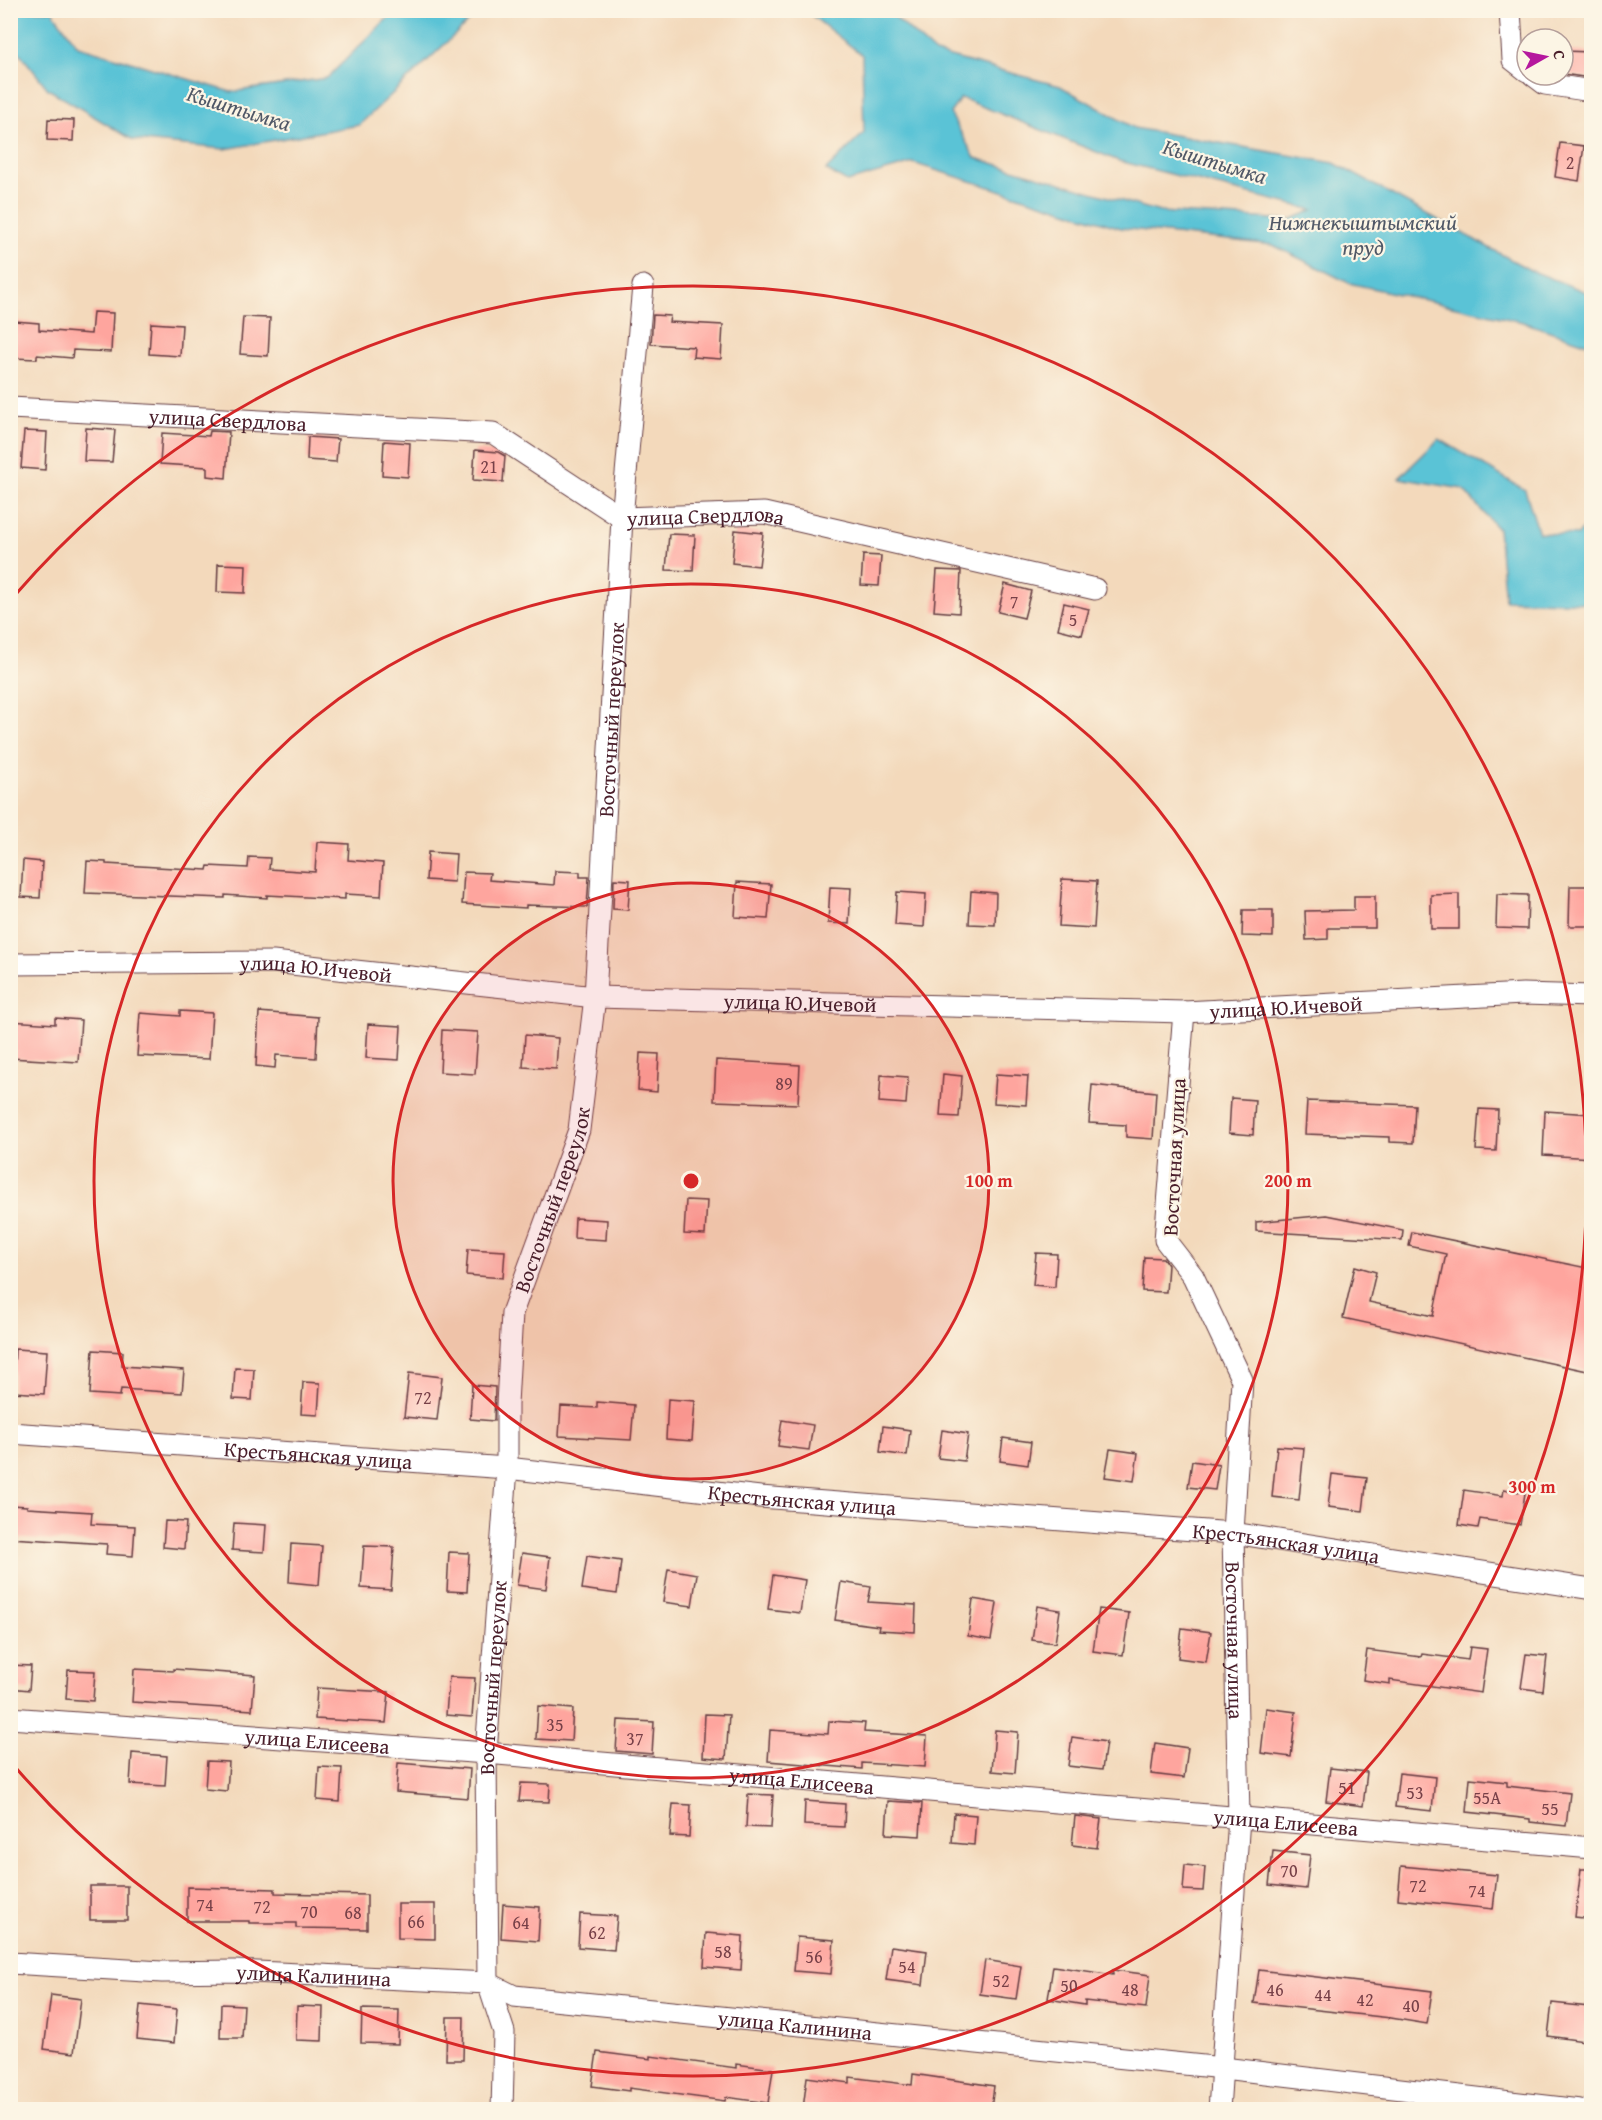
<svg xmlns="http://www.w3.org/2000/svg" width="1602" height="2120" font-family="'Gentium Book Plus',serif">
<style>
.water{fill:#5ac3d6;stroke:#527180;stroke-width:1.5;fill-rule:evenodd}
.building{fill:#fea59e}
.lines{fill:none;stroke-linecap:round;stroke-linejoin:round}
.minor-casing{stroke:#633b41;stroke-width:23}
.minor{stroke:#fff;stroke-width:21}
.ring{fill:none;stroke:#d62828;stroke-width:3}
.labels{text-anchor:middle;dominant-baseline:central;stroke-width:4.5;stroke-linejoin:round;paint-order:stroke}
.number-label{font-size:18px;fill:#774048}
.street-label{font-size:21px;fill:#4a1f2b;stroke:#fcf5e5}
.water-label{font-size:22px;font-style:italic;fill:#505867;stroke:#fcf5e5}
.centre{fill:#d62828;stroke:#fcf5e5;stroke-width:3}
.ring-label{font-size:18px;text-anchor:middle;font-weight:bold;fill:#d62828;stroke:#fcf5e5;stroke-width:4.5;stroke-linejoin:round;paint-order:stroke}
</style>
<rect width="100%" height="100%" fill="#fcf5e5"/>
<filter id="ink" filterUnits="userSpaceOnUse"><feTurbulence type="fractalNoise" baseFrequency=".0167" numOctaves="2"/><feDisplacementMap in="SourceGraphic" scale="12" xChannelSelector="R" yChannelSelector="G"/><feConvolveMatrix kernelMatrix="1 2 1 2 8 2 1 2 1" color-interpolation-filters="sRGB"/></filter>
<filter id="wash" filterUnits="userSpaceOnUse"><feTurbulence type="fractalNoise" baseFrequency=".008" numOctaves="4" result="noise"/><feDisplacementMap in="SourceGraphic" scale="24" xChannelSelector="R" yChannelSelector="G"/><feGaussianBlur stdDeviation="1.35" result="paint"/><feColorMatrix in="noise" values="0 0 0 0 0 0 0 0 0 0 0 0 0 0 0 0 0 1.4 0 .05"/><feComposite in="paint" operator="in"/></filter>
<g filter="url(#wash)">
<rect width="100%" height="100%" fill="#f3d9bb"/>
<path class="water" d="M11,10l41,1 26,35 153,46 96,-14 68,-67h85l-121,114 -134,24 -92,-9 -85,-51 -37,-47z
M806,11h82l47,42 125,33 74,42 200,35 196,107 61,24v51l-68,-23 -174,-39 -76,-38 -152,-17 -208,-65 -66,19 -21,-12 38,-37 -2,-78zM961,98l158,63 194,49 -23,10 -130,-8 -185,-54 -25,-45z
M1439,439l86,51 14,43 39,2 13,-18v86l-86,-3 -7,-71 -35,-40 -64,-11z"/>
<g id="blocks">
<path class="building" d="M1563,51l28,1 -1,26 -27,-4z
M48,119l26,1 -1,21 -26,-1z
M1560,143l24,3 -5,35 -24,-4z
M93,312l20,1 -2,39 -38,-2 -1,8 -35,-3v4l-25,-1 3,-37 24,2v7l52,4z
M653,315l17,1 -1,6 54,3 -2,34 -28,-2 1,-10 -43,-3z
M243,317l27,1 -2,38 -28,-2z
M151,323l31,2 -2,31 -31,-2z
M86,428l29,2 -3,32 -28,-1z
M24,431l23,1 -2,38 -24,-2z
M210,431l19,1 -3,46 -19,-2v-9l-47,-3 2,-31 47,3z
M308,437l30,2 -2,23 -29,-2z
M384,441l26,2 -2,34 -26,-2z
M475,450l23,2 7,4 -2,26 -30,-2z
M735,530l28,3 -4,33 -27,-3z
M669,534l26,1 -2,36 -27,-1z
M863,555l18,1 -2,30 -18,-1z
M218,564l28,1 -1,28 -28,-1z
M937,570l24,1 -2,42 -25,-2z
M1005,584l26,7 -7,27 -26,-6z
M1064,603l25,6 -7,26 -24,-6z
M317,842l32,2 -1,16 35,3 -2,33 -36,-2v5l-78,-4v3l-42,-3v3l-140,-5 2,-32 19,1v2l101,6 1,-4 40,2 1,-11 21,1 -1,11 46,3z
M428,852l28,2 -2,28 -28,-2z
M23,860l19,2 -2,36 -19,-1z
M555,871l25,1v5h9l-2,30 -61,-2v3l-64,-4 2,-32 26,1 -1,7 65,5z
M614,879l16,1 -2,30 -15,-1z
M1062,879l35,2 -3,47 -35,-2z
M737,882l34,2 -3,35 -33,-2z
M1570,886h20l-1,40h-20z
M830,887l21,1 -2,36 -21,-1z
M971,891l25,2 -1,32 -26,-1z
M897,892l29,2 -2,33 -29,-2z
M1459,894v35h-28v-34z
M1497,894l31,1 -1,34 -31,-1z
M1354,896h21v32h-47v11l-22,1 -1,-29 49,-1z
M1243,910h30v27l-31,-1z
M180,1011l32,2 -3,46 -72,-3 3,-43 40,3z
M259,1012l59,5 -2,41 -40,-3 -1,13 -19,-2z
M55,1018l26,2 -3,42 -68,-4v-37l45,3z
M368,1024l33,2 -2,34 -33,-2z
M442,1030l36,2 -3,42 -35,-2z
M525,1035l33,3 -2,31 -33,-2z
M640,1053l19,1 -2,38 -19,-2z
M716,1060l84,5 -2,39 -84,-3z
M943,1074l19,2 -3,41 -19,-1z
M996,1074l32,2 -2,29 -32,-2z
M881,1075l27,2 -2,27 -27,-2z
M1092,1085l64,7 -3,47 -27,-2v-12l-37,-2z
M1231,1098l24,2 -2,35 -24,-2z
M1307,1101l108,4 -2,38 -24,-1v-5l-84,-3z
M1479,1109l19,1 -2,41 -20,-1z
M1545,1111l47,3v44l-49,-3z
M686,1200l21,1 -2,34 -21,-1z
M1327,1215l76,15 -1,10 -146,-9v-9z
M575,1218l32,2 -1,20 -32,-2z
M1412,1232l180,37v103l-249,-54 12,-52 21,6 -7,30 64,14 13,-62 -37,-8z
M468,1249l37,2 -2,27 -37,-3z
M1036,1253l21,1 -2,33 -22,-2z
M1144,1257l19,1 5,7 -2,27 -24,-1z
M15,1349l32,2 -3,43 -31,-2z
M93,1350l30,2 -1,14 62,4 -2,23 -61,-4 -1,7 -30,-2z
M235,1368l19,1 -2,31 -19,-1z
M409,1373l33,4 -5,43 -33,-3z
M303,1382l17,1 -2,32 -17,-1z
M472,1385l23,2 -1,34 -24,-2z
M668,1399l27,2 -3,40 -26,-2z
M597,1402l37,3 -3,35 -72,-4 2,-30 36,2z
M782,1420l31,5 -4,25 -31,-4z
M883,1426l27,4 -3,26 -27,-4z
M942,1430l26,4 -4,27 -26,-3z
M1003,1438l28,4 -3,23 -28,-4z
M1277,1446l27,2 -5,52 -27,-3z
M1110,1449l28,4 -4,28 -29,-4z
M1192,1461l27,4 -4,25 -27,-3z
M1332,1474l35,4 -4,33 -35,-4z
M1504,1489l21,4 -5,32 -40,-6 -2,9 -19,-3 5,-35 39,6z
M10,1505l17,1v2l65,4 -1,12 44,2 -2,30 -27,-2 1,-10 -97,-6z
M165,1521l21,1 -2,27 -21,-2z
M234,1523l32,2 -2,27 -32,-2z
M291,1544l31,2 -3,39 -30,-3z
M364,1546l30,1 -3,43 -30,-2z
M449,1552l20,1 -2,39 -20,-1z
M522,1553l28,4 -4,32 -29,-4z
M587,1556l34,5 -4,33 -35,-5z
M668,1569l29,5 -5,32 -29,-4z
M773,1575l32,5 -5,33 -32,-4z
M841,1582l30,5 -3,15 48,3 -1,27 -37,-2 1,-4 -44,-6z
M973,1599l24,4 -6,37 -23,-4z
M1037,1606l23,4 -5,33 -23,-3z
M1099,1609l30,4 -6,42 -30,-4z
M1182,1628l29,4 -5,30 -28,-4z
M1470,1647l17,2 -6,44 -91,-13v4l-27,-4 4,-30 54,7 1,-3 46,6z
M1526,1654l21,2 -4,35 -22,-3z
M10,1665l21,1 -2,24 -19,-2z
M134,1669l39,2v-2l82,6 -3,35 -120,-8z
M68,1670l27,1 -2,30 -27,-2z
M449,1677l26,1 -3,39 -26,-2z
M317,1688l72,4 -3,31 -71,-4z
M538,1706l35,3 -2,32 -35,-2z
M1266,1708l30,4 -5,45 -30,-4z
M705,1714l24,1 -3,44 -23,-2z
M618,1720l36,2 -2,32 -36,-3z
M829,1721l36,2 -1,9 63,4 -2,31 -63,-4v6l-94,-8 2,-31 58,4z
M995,1730l23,2 -3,41 -23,-2z
M1072,1737l34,5 -4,28 -34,-4z
M1155,1743l33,5 -4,30 -33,-4z
M132,1753l35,3 -2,30 -35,-2z
M207,1761l22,1 -2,29 -22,-2z
M398,1763l72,6 -2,29 -72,-6z
M319,1767l23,1 -2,34 -23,-2z
M1330,1768l37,4 -4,34 -37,-5z
M1399,1773l36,4 -3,34 -37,-4z
M1470,1778l37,4v4l63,7 -4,33 -36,-4v-3l-63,-7z
M521,1783l29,1 -1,18 -30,-1z
M748,1794l25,1 -2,33 -25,-1z
M805,1801l40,3 -1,23 -40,-2z
M888,1801l34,2 -2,33 -34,-2z
M673,1804l18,1 -2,32 -19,-1z
M954,1813l22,2 -2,30 -22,-2z
M1075,1816l26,3 -4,29 -25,-3z
M1273,1851l37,4 -4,34 -37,-4z
M1185,1865l20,2 -2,24 -20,-1z
M1401,1866l96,9 -4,34 -95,-10z
M1581,1869h11v50l-17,-2z
M90,1886h37v34h-37z
M187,1887l88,2v4l92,2v34l-71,-1v-5h-47v-2h-62z
M398,1904h37v35l-37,-1z
M503,1904l37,3 -2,34 -37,-3z
M580,1914l37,2 -3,34 -36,-3z
M706,1933l37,3 -2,34 -37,-3z
M797,1937l37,3 -3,34 -37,-3z
M891,1946l36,5 -4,34 -37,-5z
M985,1960l36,6 -5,33 -36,-5z
M1053,1966l60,9v-5l37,5 -4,33 -61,-7v4l-37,-6z
M1259,1970l173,21 -5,33 -36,-6 -137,-15z
M51,1995l30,4 -7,54 -30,-4z
M1552,2003l37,4 -5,34 -36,-5z
M221,2004l23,1 -2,33h-22z
M140,2005l37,4 -3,34 -37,-4z
M297,2006l26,1 -1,34 -26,-1z
M362,2009l37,1 -1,34 -37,-1z
M447,2017h17l-1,43h-17z
M597,2052l54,7v-3l85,12v-4l37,5 -5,34 -42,-6 -1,4 -96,-13v3l-37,-5z
M913,2074l81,12 -3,23h-71l-36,-4 -1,4h-80l4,-32 43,6v-6l62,8z"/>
</g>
</g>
<g filter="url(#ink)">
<use href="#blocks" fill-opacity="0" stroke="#633b41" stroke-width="1.5"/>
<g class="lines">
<defs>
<g id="minor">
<path d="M1510,10l3,50 14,11"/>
<path d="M1533,75l12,9 47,7"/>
<path id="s1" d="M10,408l483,25 129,85 142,-5 331,76"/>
<path id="s2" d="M10,964l263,-2 322,35 589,15 339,-18 69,2"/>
<path id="s3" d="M1184,1012l-19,228 28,36 49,104 -9,153 6,285 -20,292"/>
<path id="s4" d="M10,1433l497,35 253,29 473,36 359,56"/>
<path id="s5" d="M10,1718l476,35 1106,95"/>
<path id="s6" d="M10,1963l152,9 72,-1 254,12 26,13 709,72 357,42"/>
<path id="s7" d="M502,2110l2,-78 -16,-49 -2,-230 21,-285v-64l5,-91 67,-183 16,-133 27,-479 21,-232"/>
</g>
</defs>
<use href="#minor" class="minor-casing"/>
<use href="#minor" class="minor"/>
</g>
</g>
<circle cx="691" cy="1181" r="298" fill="#d62828" fill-opacity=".12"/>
<g class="ring">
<circle cx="691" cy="1181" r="298"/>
<circle cx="691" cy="1181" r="597"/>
<path d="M16 594A895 895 0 1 1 16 1768"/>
</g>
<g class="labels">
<g class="number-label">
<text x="1570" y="162">2</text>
<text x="489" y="466">21</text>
<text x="1014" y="601">7</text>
<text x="1073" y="619">5</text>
<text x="784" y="1083">89</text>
<text x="423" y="1397">72</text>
<text x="555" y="1724">35</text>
<text x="635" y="1738">37</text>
<text x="1347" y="1787">51</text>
<text x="1415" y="1792">53</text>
<text x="1487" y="1797">55А</text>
<text x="1550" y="1808">55</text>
<text x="1289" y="1870">70</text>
<text x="1418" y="1885">72</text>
<text x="1477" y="1890">74</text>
<text x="205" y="1904">74</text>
<text x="262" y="1906">72</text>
<text x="309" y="1911">70</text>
<text x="353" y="1912">68</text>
<text x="416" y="1921">66</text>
<text x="521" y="1922">64</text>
<text x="597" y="1932">62</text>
<text x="723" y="1951">58</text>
<text x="814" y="1956">56</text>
<text x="907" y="1966">54</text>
<text x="1001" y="1980">52</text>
<text x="1069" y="1985">50</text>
<text x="1130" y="1989">48</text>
<text x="1275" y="1989">46</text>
<text x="1323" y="1994">44</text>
<text x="1365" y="1999">42</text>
<text x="1411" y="2005">40</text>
</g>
<g class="street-label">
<text stroke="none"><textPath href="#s1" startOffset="218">улица Свердлова</textPath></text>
<text stroke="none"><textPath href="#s1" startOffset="722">улица Свердлова</textPath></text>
<text stroke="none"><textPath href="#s7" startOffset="1407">Восточный переулок</textPath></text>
<text stroke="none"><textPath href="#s2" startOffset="306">улица Ю.Ичевой</textPath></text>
<text stroke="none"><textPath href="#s2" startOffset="792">улица Ю.Ичевой</textPath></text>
<text stroke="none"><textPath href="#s2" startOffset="1278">улица Ю.Ичевой</textPath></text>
<text transform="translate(1174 1157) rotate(-87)">Восточная улица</text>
<text stroke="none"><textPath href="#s7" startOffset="921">Восточный переулок</textPath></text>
<text stroke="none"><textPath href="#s4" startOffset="309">Крестьянская улица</textPath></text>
<text stroke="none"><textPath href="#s4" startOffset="795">Крестьянская улица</textPath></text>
<text stroke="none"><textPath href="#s4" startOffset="1281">Крестьянская улица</textPath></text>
<text stroke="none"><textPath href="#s3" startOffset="650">Восточная улица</textPath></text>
<text stroke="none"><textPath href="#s7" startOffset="435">Восточный переулок</textPath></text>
<text stroke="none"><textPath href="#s5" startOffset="308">улица Елисеева</textPath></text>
<text stroke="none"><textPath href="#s5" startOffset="794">улица Елисеева</textPath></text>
<text stroke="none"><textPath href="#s5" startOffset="1280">улица Елисеева</textPath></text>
<text stroke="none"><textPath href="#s6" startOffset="304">улица Калинина</textPath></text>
<text stroke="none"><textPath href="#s6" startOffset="790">улица Калинина</textPath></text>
</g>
<g class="water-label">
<text transform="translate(239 108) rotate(17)">Кыштымка</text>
<text transform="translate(1215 161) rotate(17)">Кыштымка</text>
<text x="1363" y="222">Нижнекыштымский<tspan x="1363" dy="25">пруд</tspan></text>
</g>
</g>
<circle cx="691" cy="1181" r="9" class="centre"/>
<g class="ring-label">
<text x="989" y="1187">100 m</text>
<text x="1288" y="1187">200 m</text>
<text x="1532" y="1493">300 m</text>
</g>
<rect width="1602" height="2120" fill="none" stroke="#fcf5e5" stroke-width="36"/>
<g transform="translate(1545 57) rotate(81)"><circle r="28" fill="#fcf5e5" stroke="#b59f9b" stroke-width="1.5"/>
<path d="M0-4.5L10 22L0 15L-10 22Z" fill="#b5179e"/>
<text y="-9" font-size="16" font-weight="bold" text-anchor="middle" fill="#4a1f2b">С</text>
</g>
</svg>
